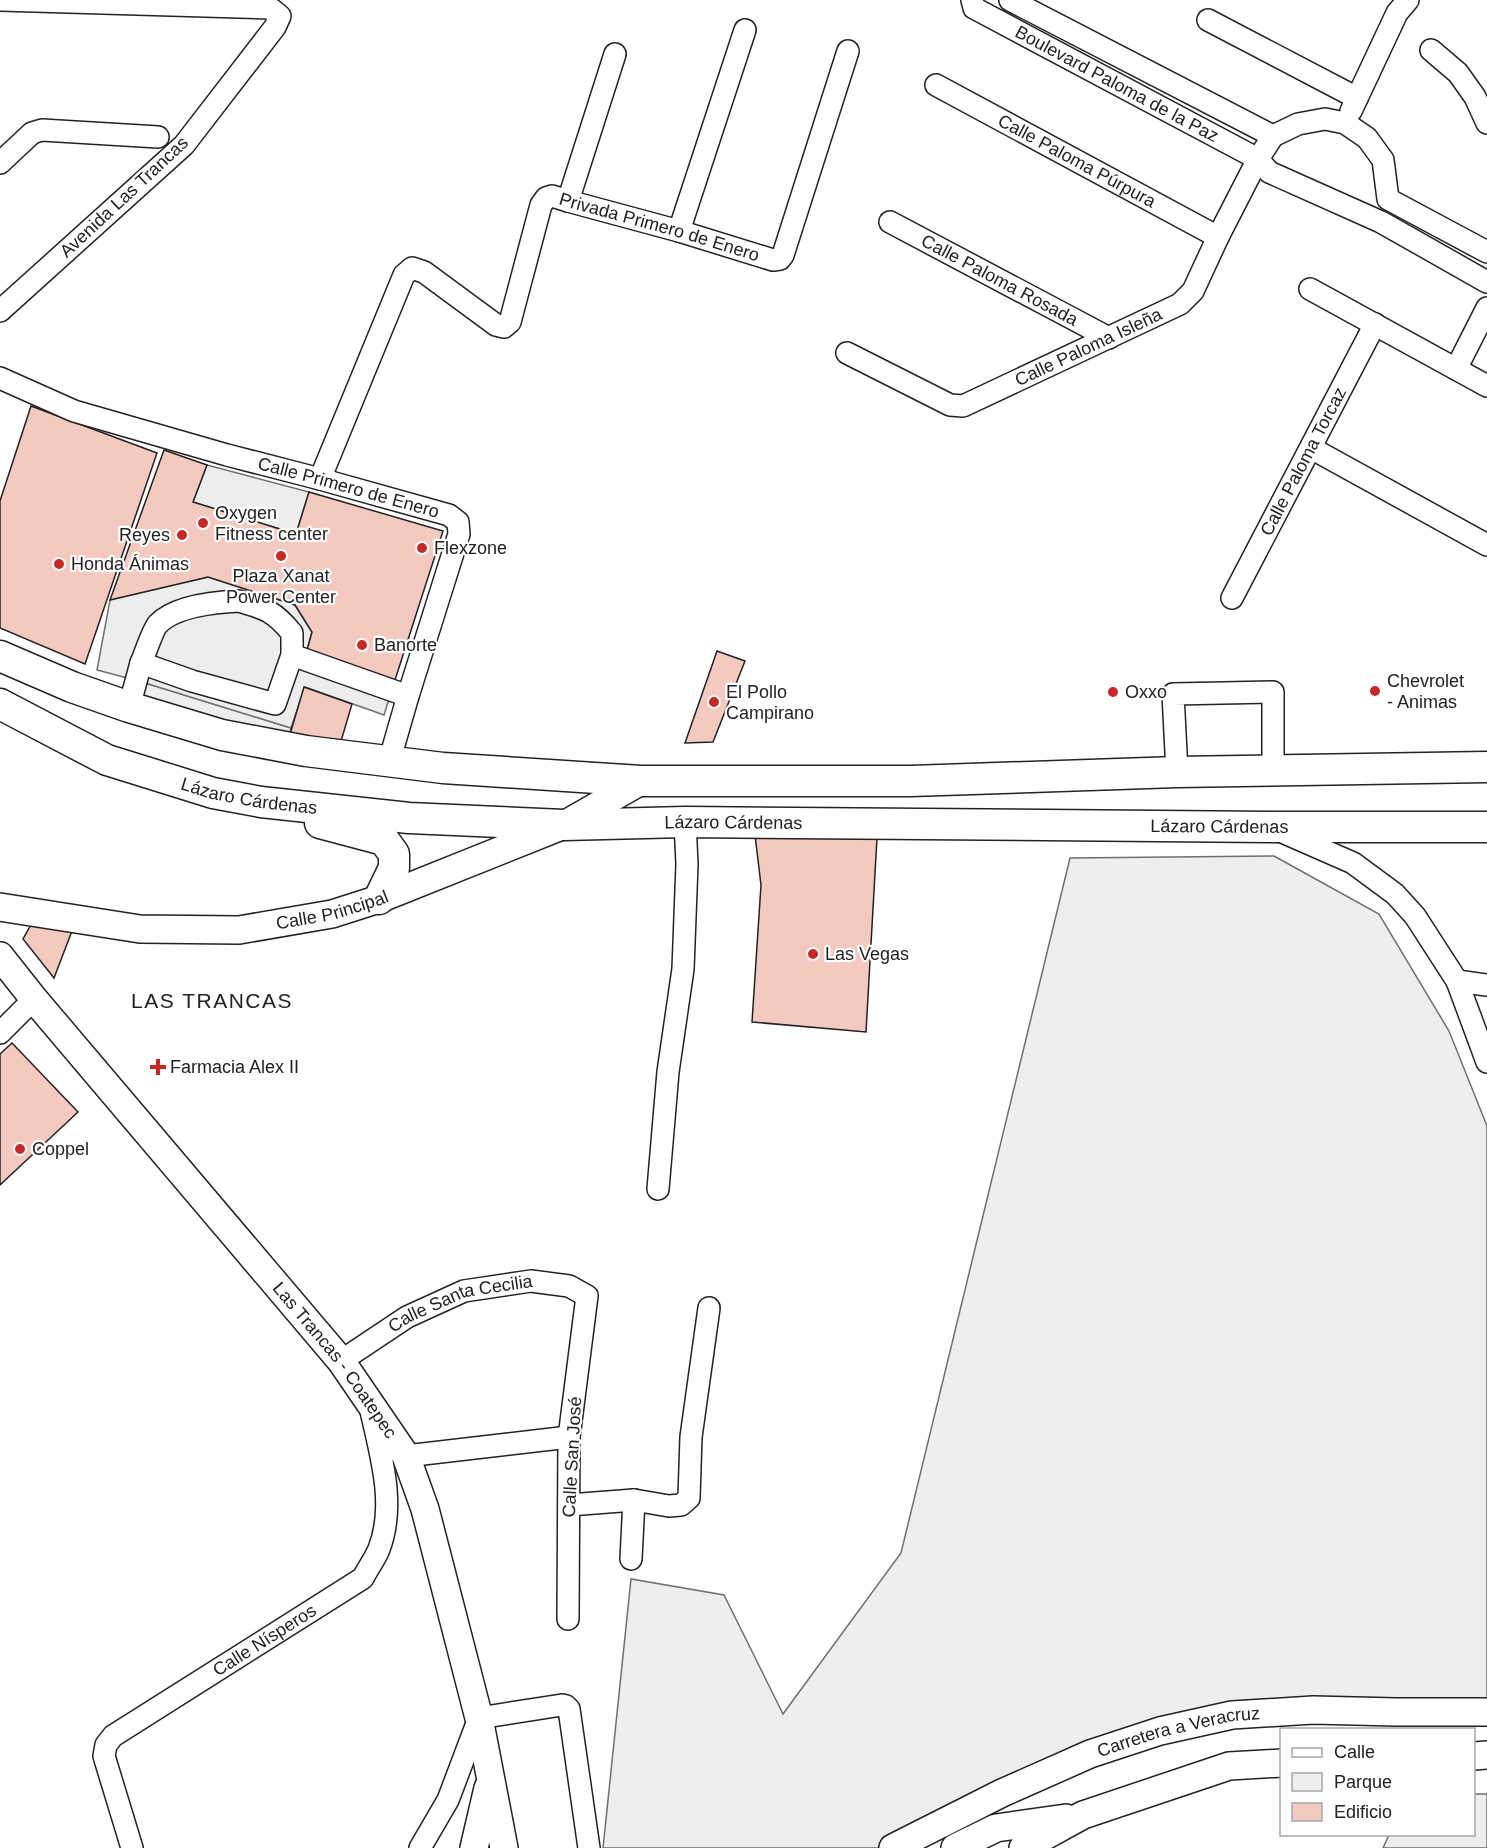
<svg xmlns="http://www.w3.org/2000/svg" width="1487" height="1848" font-family="Helvetica,sans-serif">
<style>
.green{fill:#eee;stroke:#6f6f6f;stroke-width:1.5}
.parking{fill:#ededed;stroke:#6f6f6f;stroke-width:1.5}
.building{fill:#f3c9c0;stroke:#222;stroke-width:1.5}
.lines{fill:none;stroke-linecap:round;stroke-linejoin:round}
.minor-casing{stroke:#222;stroke-width:24}
.major-casing{stroke:#222;stroke-width:30}
.highway-casing{stroke:#222;stroke-width:33}
.minor{stroke:#fff;stroke-width:21}
.major{stroke:#fff;stroke-width:27}
.highway{stroke:#fff;stroke-width:30}
.poi-dot{fill:#c62828;stroke:#fff;stroke-width:2}
.labels{text-anchor:middle;dominant-baseline:central;stroke-width:4.5;stroke-linejoin:round;paint-order:stroke}
.street-label{font-size:18px;fill:#222;stroke:#fff}
.poi-label{font-size:18px;fill:#222;stroke:#fff;text-anchor:start}
.quarter-label{font-size:21px;letter-spacing:1.5px;fill:#222;stroke:#fff}
</style>
<rect width="100%" height="100%" fill="#fff"/>
<path class="green" d="M142,682l149,46 -3,13 -152,-42z
M1274,856l105,58 70,117 38,95v575l-333,28 -269,119h-282l28,-269 93,16 59,119 118,-161 169,-695z
M1474,1794h13v54h-104l6,-13 85,-1z"/>
<path class="parking" d="M207,465l102,27 -13,42 -103,-32z
M208,577l87,28 17,27 -5,18 88,30 -11,35 -79,-28 -14,41 -149,-46 -45,-12 13,-70z"/>
<path class="building" d="M31,406l126,47 -72,211 -85,-36v-127z
M164,450l43,15 -14,37 103,32 13,-42 134,39 -48,149 -88,-30 5,-18 -17,-27 -87,-28 -98,23z
M717,651l28,10 -32,81 -28,1z
M304,687l48,17 -13,44 -51,-7z
M755,835l122,3 -11,194 -114,-10 9,-137z
M33,921l39,10 -18,47 -31,-39z
M12,1043l66,69 -78,73v-131z"/>
<g class="lines">
<defs>
<g id="minor">
<path d="M0,0l270,8 10,8 -5,11 -91,118 -184,166"/>
<path id="s1" d="M972,0l2,8 284,151 11,13 112,50 106,60"/>
<path d="M1010,0l263,136"/>
<path d="M1208,20l149,78"/>
<path d="M1431,50l27,23 17,24 12,26"/>
<path id="s2" d="M936,85l282,152"/>
<path d="M1351,111l46,-98 11,-13"/>
<path d="M0,163l32,-30 10,-3 116,7"/>
<path d="M568,201l47,-147"/>
<path id="s3" d="M890,222l219,116"/>
<path d="M679,231l66,-201"/>
<path d="M1310,289l177,97"/>
<path id="s4" d="M847,353l103,52 13,1 217,-102 13,-13 25,-54 40,-78 15,-23 25,-12 27,-5 20,4 22,15 16,22 5,39 99,53"/>
<path d="M1456,369l31,-61"/>
<path id="s5" d="M0,378l74,33 153,44 93,24 129,36 9,7 1,12 -51,162 -19,66"/>
<path d="M1311,448l176,97"/>
<path id="s6" d="M320,479l84,-204 8,-7 12,4 72,53 8,2 6,-5 31,-117 5,-7 6,-2 16,5 111,30 94,29 7,-1 3,-4 65,-204"/>
<path id="s7" d="M1232,598l143,-274"/>
<path d="M239,601c27,8 35,10 53,32v22l-17,49 -83,-23 -51,-18c4,-9 12,-34 17,-39 17,-18 58,-22 81,-23z"/>
<path d="M292,655l116,41"/>
<path d="M129,707l12,-44"/>
<path d="M1177,772l-4,-78 100,-2v78"/>
<path d="M1280,831l73,32 42,31 20,22 42,65 30,81"/>
<path d="M1457,981l30,4"/>
<path d="M0,1033l34,-34"/>
<path d="M658,1189l10,-117 15,-103 4,-105 -2,-42"/>
<path id="s8" d="M341,1361l66,-44 57,-26 67,-10 38,5 18,10 -18,141 -1,182"/>
<path d="M406,1456l163,-19"/>
<path d="M569,1505l65,-5 35,6 12,-1 8,-7 2,-61 18,-129"/>
<path d="M631,1559l3,-59"/>
<path id="s9" d="M132,1848l-28,-92 2,-11 7,-9 250,-158c5,-10 12,-19 16,-29 17,-44 2,-93 -8,-138"/>
<path d="M420,1848l28,-48 31,-82 83,-13 4,1 3,3 20,139"/>
</g>
<g id="major">
<path id="s10" d="M0,907l140,22 99,1 93,-16 47,-15 185,-74 77,-44"/>
<path id="s11" d="M0,956l34,43 307,362 65,95 19,53 54,209 25,130"/>
<path d="M1474,1756l13,-1"/>
<path d="M474,1848l14,-60"/>
<path id="s12" d="M893,1848l109,-55 88,-39 70,-23 72,-16 81,-5 83,2h91"/>
<path d="M955,1848l41,-20 70,-10"/>
<path d="M1023,1848l60,-33 146,-49 53,-3"/>
</g>
<g id="highway">
<path d="M0,656l72,31 57,20 93,28 84,16 137,17 198,13h270l266,-9 310,-5"/>
<path id="s13" d="M0,704l107,56 106,33 48,9 148,16 155,7 121,-3 586,5h216"/>
<path d="M320,823l64,17 10,14v14l-15,31"/>
</g>
</defs>
<use href="#minor" class="minor-casing"/>
<use href="#major" class="major-casing"/>
<use href="#highway" class="highway-casing"/>
<use href="#minor" class="minor"/>
<use href="#major" class="major"/>
<use href="#highway" class="highway"/>
</g>
<g class="poi-dot">
<circle cx="203" cy="523" r="6"/>
<circle cx="182" cy="535" r="6"/>
<circle cx="422" cy="548" r="6"/>
<circle cx="281" cy="556" r="6"/>
<circle cx="59" cy="564" r="6"/>
<circle cx="362" cy="645" r="6"/>
<circle cx="1375" cy="691" r="6"/>
<circle cx="1113" cy="692" r="6"/>
<circle cx="714" cy="702" r="6"/>
<circle cx="813" cy="954" r="6"/>
<path d="M155 1058h6v6h6v6h-6v6h-6v-6h-6v-6h6z"/>
<circle cx="20" cy="1149" r="6"/>
</g>
<g class="labels">
<g class="street-label">
<text stroke="none"><textPath href="#s1" startOffset="170">Boulevard Paloma de la Paz</textPath></text>
<text stroke="none"><textPath href="#s2" startOffset="160">Calle Paloma Púrpura</textPath></text>
<text transform="translate(124 197) rotate(-43)">Avenida Las Trancas</text>
<text stroke="none"><textPath href="#s6" startOffset="597">Privada Primero de Enero</textPath></text>
<text stroke="none"><textPath href="#s3" startOffset="124">Calle Paloma Rosada</textPath></text>
<text stroke="none"><textPath href="#s4" startOffset="267">Calle Paloma Isleña</textPath></text>
<text stroke="none"><textPath href="#s7" startOffset="154">Calle Paloma Torcaz</textPath></text>
<text stroke="none"><textPath href="#s5" startOffset="366">Calle Primero de Enero</textPath></text>
<text stroke="none"><textPath href="#s13" startOffset="268">Lázaro Cárdenas</textPath></text>
<text stroke="none"><textPath href="#s13" startOffset="754">Lázaro Cárdenas</textPath></text>
<text stroke="none"><textPath href="#s13" startOffset="1240">Lázaro Cárdenas</textPath></text>
<text stroke="none"><textPath href="#s10" startOffset="336">Calle Principal</textPath></text>
<text stroke="none"><textPath href="#s8" startOffset="135">Calle Santa Cecilia</textPath></text>
<text stroke="none"><textPath href="#s11" startOffset="525">Las Trancas - Coatepec</textPath></text>
<text transform="translate(572 1457) rotate(-87)">Calle San José</text>
<text stroke="none"><textPath href="#s9" startOffset="298">Calle Nísperos</textPath></text>
<text stroke="none"><textPath href="#s12" startOffset="310">Carretera a Veracruz</textPath></text>
</g>
<g class="poi-label">
<text x="215" y="513">Oxygen<tspan x="215" dy="21">Fitness center</tspan></text>
<text x="170" y="535" text-anchor="end">Reyes</text>
<text x="434" y="548">Flexzone</text>
<text x="71" y="564">Honda Ánimas</text>
<text x="281" y="576" text-anchor="middle">Plaza Xanat<tspan x="281" dy="21">Power Center</tspan></text>
<text x="374" y="645">Banorte</text>
<text x="1387" y="681">Chevrolet<tspan x="1387" dy="21">- Animas</tspan></text>
<text x="726" y="692">El Pollo<tspan x="726" dy="21">Campirano</tspan></text>
<text x="1125" y="692">Oxxo</text>
<text x="825" y="954">Las Vegas</text>
<text x="170" y="1067">Farmacia Alex II</text>
<text x="32" y="1149">Coppel</text>
</g>
<g class="quarter-label">
<text x="212" y="1000">LAS TRANCAS</text>
</g>
</g>
<rect x="1280" y="1728" width="195" height="108" fill="#ffffff" stroke="#a7a7a7" stroke-width="1.5"/>
<rect x="1292" y="1748" width="30" height="9" fill="#ffffff" stroke="#a7a7a7" stroke-width="1.5"/>
<text x="1334" y="1758" font-size="18" fill="#222222">Calle</text>
<rect x="1292" y="1773" width="30" height="18" fill="#eeeeee" stroke="#a7a7a7" stroke-width="1.5"/>
<text x="1334" y="1788" font-size="18" fill="#222222">Parque</text>
<rect x="1292" y="1803" width="30" height="18" fill="#f3c9c0" stroke="#a7a7a7" stroke-width="1.5"/>
<text x="1334" y="1818" font-size="18" fill="#222222">Edificio</text>
</svg>
